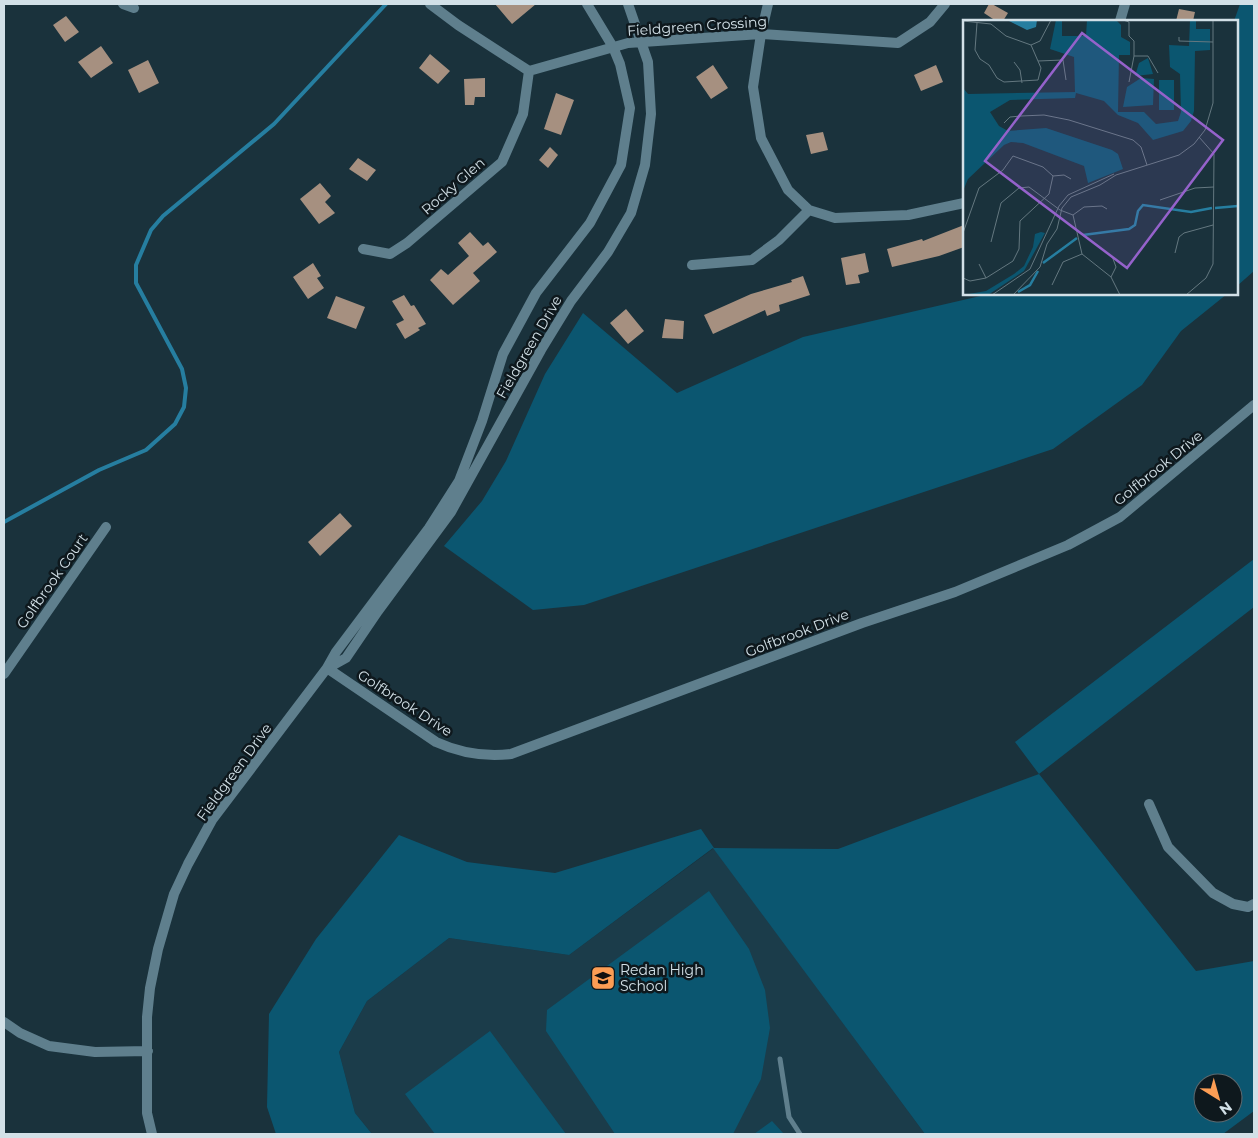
<svg xmlns="http://www.w3.org/2000/svg" width="1258" height="1138" font-family="Montserrat,sans-serif">
<style>
.built{fill:#1b3c4a}
.green{fill:#0b5670;fill-rule:evenodd}
.lines{fill:none;stroke-linecap:round;stroke-linejoin:round}
.stream{stroke:#267ea0;stroke-width:4}
.building{fill:#a69080}
.lane{stroke:#5f7f8d;stroke-width:5}
.street{stroke:#5f7f8d;stroke-width:10}
.labels{text-anchor:middle;dominant-baseline:central;stroke-width:5;stroke-linejoin:round;paint-order:stroke}
.street-label{font-size:14px;fill:#d2e0e7;stroke:#0e181d}
.poi-label{font-size:14px;fill:#d2e0e7;stroke:#0e181d;text-anchor:start}
.inset-river{fill:none;stroke:#267ea0;stroke-width:2.5}
.inset-road{fill:none;stroke:#647880;stroke-width:1}
.view{fill:#9562cb;fill-opacity:0.15;stroke:#9562cb;stroke-width:2.5}
.inset-edge{fill:none;stroke:#d2e0e7;stroke-width:2.5}
</style>
<rect width="100%" height="100%" fill="#1a323c"/>
<path class="built" d="M714,848l211,286h-553l-17,-21 -16,-61 28,-51 82,-63 120,17z"/>
<path class="green" d="M1240,4h14v267l-17,15v-265h-3z
M989,294h238l-46,37 -39,54 -89,64 -469,156 -51,5 -89,-64 38,-45 24,-40 39,-87 38,-61 94,80 126,-56z
M1254,559v48l-215,167 157,197 58,-10v150l-31,23h-298l-212,-286 -144,107 -120,-17 -82,63 -28,51 16,61 17,21h-96l-9,-27 2,-93 47,-75 83,-104 68,27 88,11 146,-44 13,19 124,1 201,-75 -24,-32zM1203,1083h30v30h-30z
M709,891l40,58 16,41 5,38 -9,51 -28,55h-118l-69,-103 1,-21z
M490,1031l76,103h-131l-30,-40z
M772,1121l12,13h-30z"/>
<g class="lines">
<path class="stream" d="M4,522l95,-52 47,-20 29,-26 9,-17 2,-19 -4,-19 -46,-86v-18l15,-35 12,-14 111,-92 112,-120"/>
</g>
<path class="building" d="M495,4h41l-24,20z
M989,4h3l16,9 -5,8h-7l-12,-8z
M1179,9l16,3 -2,9h-17z
M66,16l13,16 -14,10 -12,-17z
M101,46l12,17 -22,15 -13,-16z
M430,54l20,17 -12,13 -19,-16z
M148,60l11,23 -20,10 -11,-23z
M713,65l15,23 -17,11 -15,-22z
M936,65l7,17 -22,9 -7,-16z
M485,78v19h-10l-1,8h-9l-1,-26z
M556,93l18,7 -13,35 -17,-6z
M823,132l5,18 -17,4 -5,-19z
M550,147l8,8 -10,13 -9,-8z
M358,158l18,12 -9,11 -18,-12z
M320,183l11,13 -6,6 10,11 -16,11 -19,-25z
M964,225v22l-25,9 -47,11 -5,-18 35,-10 1,2z
M470,232l13,14 5,-4 9,10 -24,21 7,8 -27,24 -23,-25 11,-11 7,6 21,-19 -11,-13z
M865,253l4,19 -11,3 2,8 -14,2 -5,-27z
M313,263l8,13 -4,2 7,10 -16,11 -15,-22z
M803,276l7,19 -31,10 1,6 -13,5 -2,-6 -52,24 -9,-19 47,-21 41,-12 -1,-2z
M404,295l7,11 3,-1 12,19 -8,4 2,2 -15,9 -9,-15 8,-4 -12,-19z
M336,296l29,11 -9,22 -29,-11z
M626,309l18,22 -16,13 -18,-21z
M665,319l19,2 -1,18 -21,-1z
M340,513l12,13 -32,30 -12,-14z"/>
<g class="lines">
<path class="lane" d="M780,1059l9,58 11,17"/>
<path class="street" d="M123,4l11,4
M430,4l28,21 71,46 99,-28 133,-9 137,9 32,-21 15,-18
M768,4l-7,30 -8,53 8,51 27,52 21,20 26,8 73,-3 56,-12
M1120,21l5,-17
M363,249l27,5 17,-11 95,-81 21,-48 6,-43
M692,265l60,-5 27,-20 30,-30
M327,668l109,74c24,11 49,15 75,12l351,-131 93,-31 113,-47 52,-28 134,-112
M328,668l18,-10 32,-47 73,-99 90,-162 30,-49 37,-49 23,-39 14,-48 6,-51 -3,-52 -20,-58
M4,674l102,-147
M1149,804l19,43 45,46 20,11 15,3 6,-3
M4,1022l16,11 29,13 46,6 53,-1
M152,1134l-5,-21v-96l3,-29 8,-39 16,-55 14,-30 24,-44 115,-152 9,-16 93,-124 30,-47 23,-60 21,-67 33,-61 54,-70 31,-58 9,-57 -10,-44 -7,-17 -26,-43"/>
</g>
<defs>
<symbol id="school-square" viewBox="-11 -11 22 22"><rect x="-9" y="-9" width="18" height="18" rx="4" fill="#fc9d54" stroke="#0e181d"/><path d="M0-5L7-2L0 1L-7-2ZM-4 1L0 2.5L4 1V4Q0 6-4 4Z" fill="#111"/></symbol>
</defs>
<g fill-rule="evenodd">
<use href="#school-square" x="589" y="964" width="28" height="28"/>
</g>
<g class="labels">
<g class="street-label">
<text transform="translate(697 26) rotate(-4)">Fieldgreen Crossing</text>
<text transform="translate(453 186) rotate(-41)">Rocky Glen</text>
<text transform="translate(529 347) rotate(-60)">Fieldgreen Drive</text>
<text transform="translate(1158 468) rotate(-39)">Golfbrook Drive</text>
<text transform="translate(52 581) rotate(-55)">Golfbrook Court</text>
<text transform="translate(797 633) rotate(-21)">Golfbrook Drive</text>
<text transform="translate(405 703) rotate(33)">Golfbrook Drive</text>
<text transform="translate(234 772) rotate(-54)">Fieldgreen Drive</text>
</g>
<g class="poi-label">
<text x="620" y="970">Redan High<tspan x="620" dy="16">School</tspan></text>
</g>
</g>
<g transform="translate(963 20)">
<rect width="275" height="275" fill="#1a323c"/>
<path d="M93,0h6v16h24l1,-16 30,1 4,4v12l9,5v13h-11l-1,57h26l12,12 22,-3 3,-9 -1,-38 -10,-7 -1,-22 20,1 1,-26h6v9h14v21l-15,1 -1,60 -3,10 -8,10 -30,9 -15,-17 -20,-8 -14,-14 -28,-8 -1,5 -65,2 -20,12 9,14 9,5 38,-3 66,22 6,4 5,15 -35,14 -4,-17 -61,-23 -12,-1 -7,3 -36,34 -5,12v-103l5,6 107,-2 -1,-35 -24,-8zM185,38l5,16 -18,2 4,-13zM178,58l13,1 -1,26 -30,2 4,-20zM196,60h15v30h-15zM78,212l4,1 -21,38 -36,24h-25l23,-4 28,-17 10,-8 9,-19 2,-13z" fill="#0b5670"/>
<path d="M74,0l-1,7 -9,3 -20,-10z" fill="#267ea0"/>
<path class="inset-river" d="M252,188l23,-2M120,215l46,-6 6,-4 3,-14 5,-6 48,7 21,-4M80,243l34,-25M55,272l12,-7 8,-14"/>
<path class="inset-road" d="M160,0l6,2v14l5,5v15M0,1l28,3 15,12 25,9 10,23 -3,12 -34,2 -7,-4 -8,-13 -9,-6 -5,-9 2,-27M216,17v4l34,1M68,25l9,-4 11,-21M75,41l25,-1 3,20M51,42l6,8 2,13M166,62l5,-26h14l10,17M41,103l6,-6 11,-1 23,-1 25,5 64,20 8,7 6,18M90,156l11,-1 7,4M197,180l35,-12 19,-1M110,195l11,-8 18,-1 5,3M0,213l16,-45 24,-18 10,-14 30,11 10,9 -4,18 -29,27 -1,28 -6,12 -27,17 -16,3 -7,-3M28,222l10,-39 18,-15 10,-1 31,23 13,5 9,39 29,23 9,18M212,233l4,-16 5,-4 29,-8M16,244l7,14M148,257l5,-10 -4,-11M89,265l11,-23 19,-8M29,275l38,-26 29,-63 9,-11 46,-21M50,275l27,-28 7,-23 10,-15 5,-21 9,-11 29,-12 16,-10 63,-20 15,-11 11,-14 8,-27v-83M223,275l20,-17 7,-14 1,-110 -15,-17"/>
<path class="view" d="M119,13l141,107 -96,128 -142,-107z"/>
<rect width="275" height="275" class="inset-edge"/>
</g>
<rect width="1258" height="1138" fill="none" stroke="#d2e0e7" stroke-width="10"/>
<g transform="translate(1218 1098) rotate(143)"><circle r="24" fill="#0e181d" stroke="#5c686e"/>
<path d="M0-4L9 19L0 12L-9 19Z" fill="#fc9d54"/>
<text y="-8" font-size="14" font-weight="bold" text-anchor="middle" fill="#d2e0e7">N</text>
</g>
</svg>
